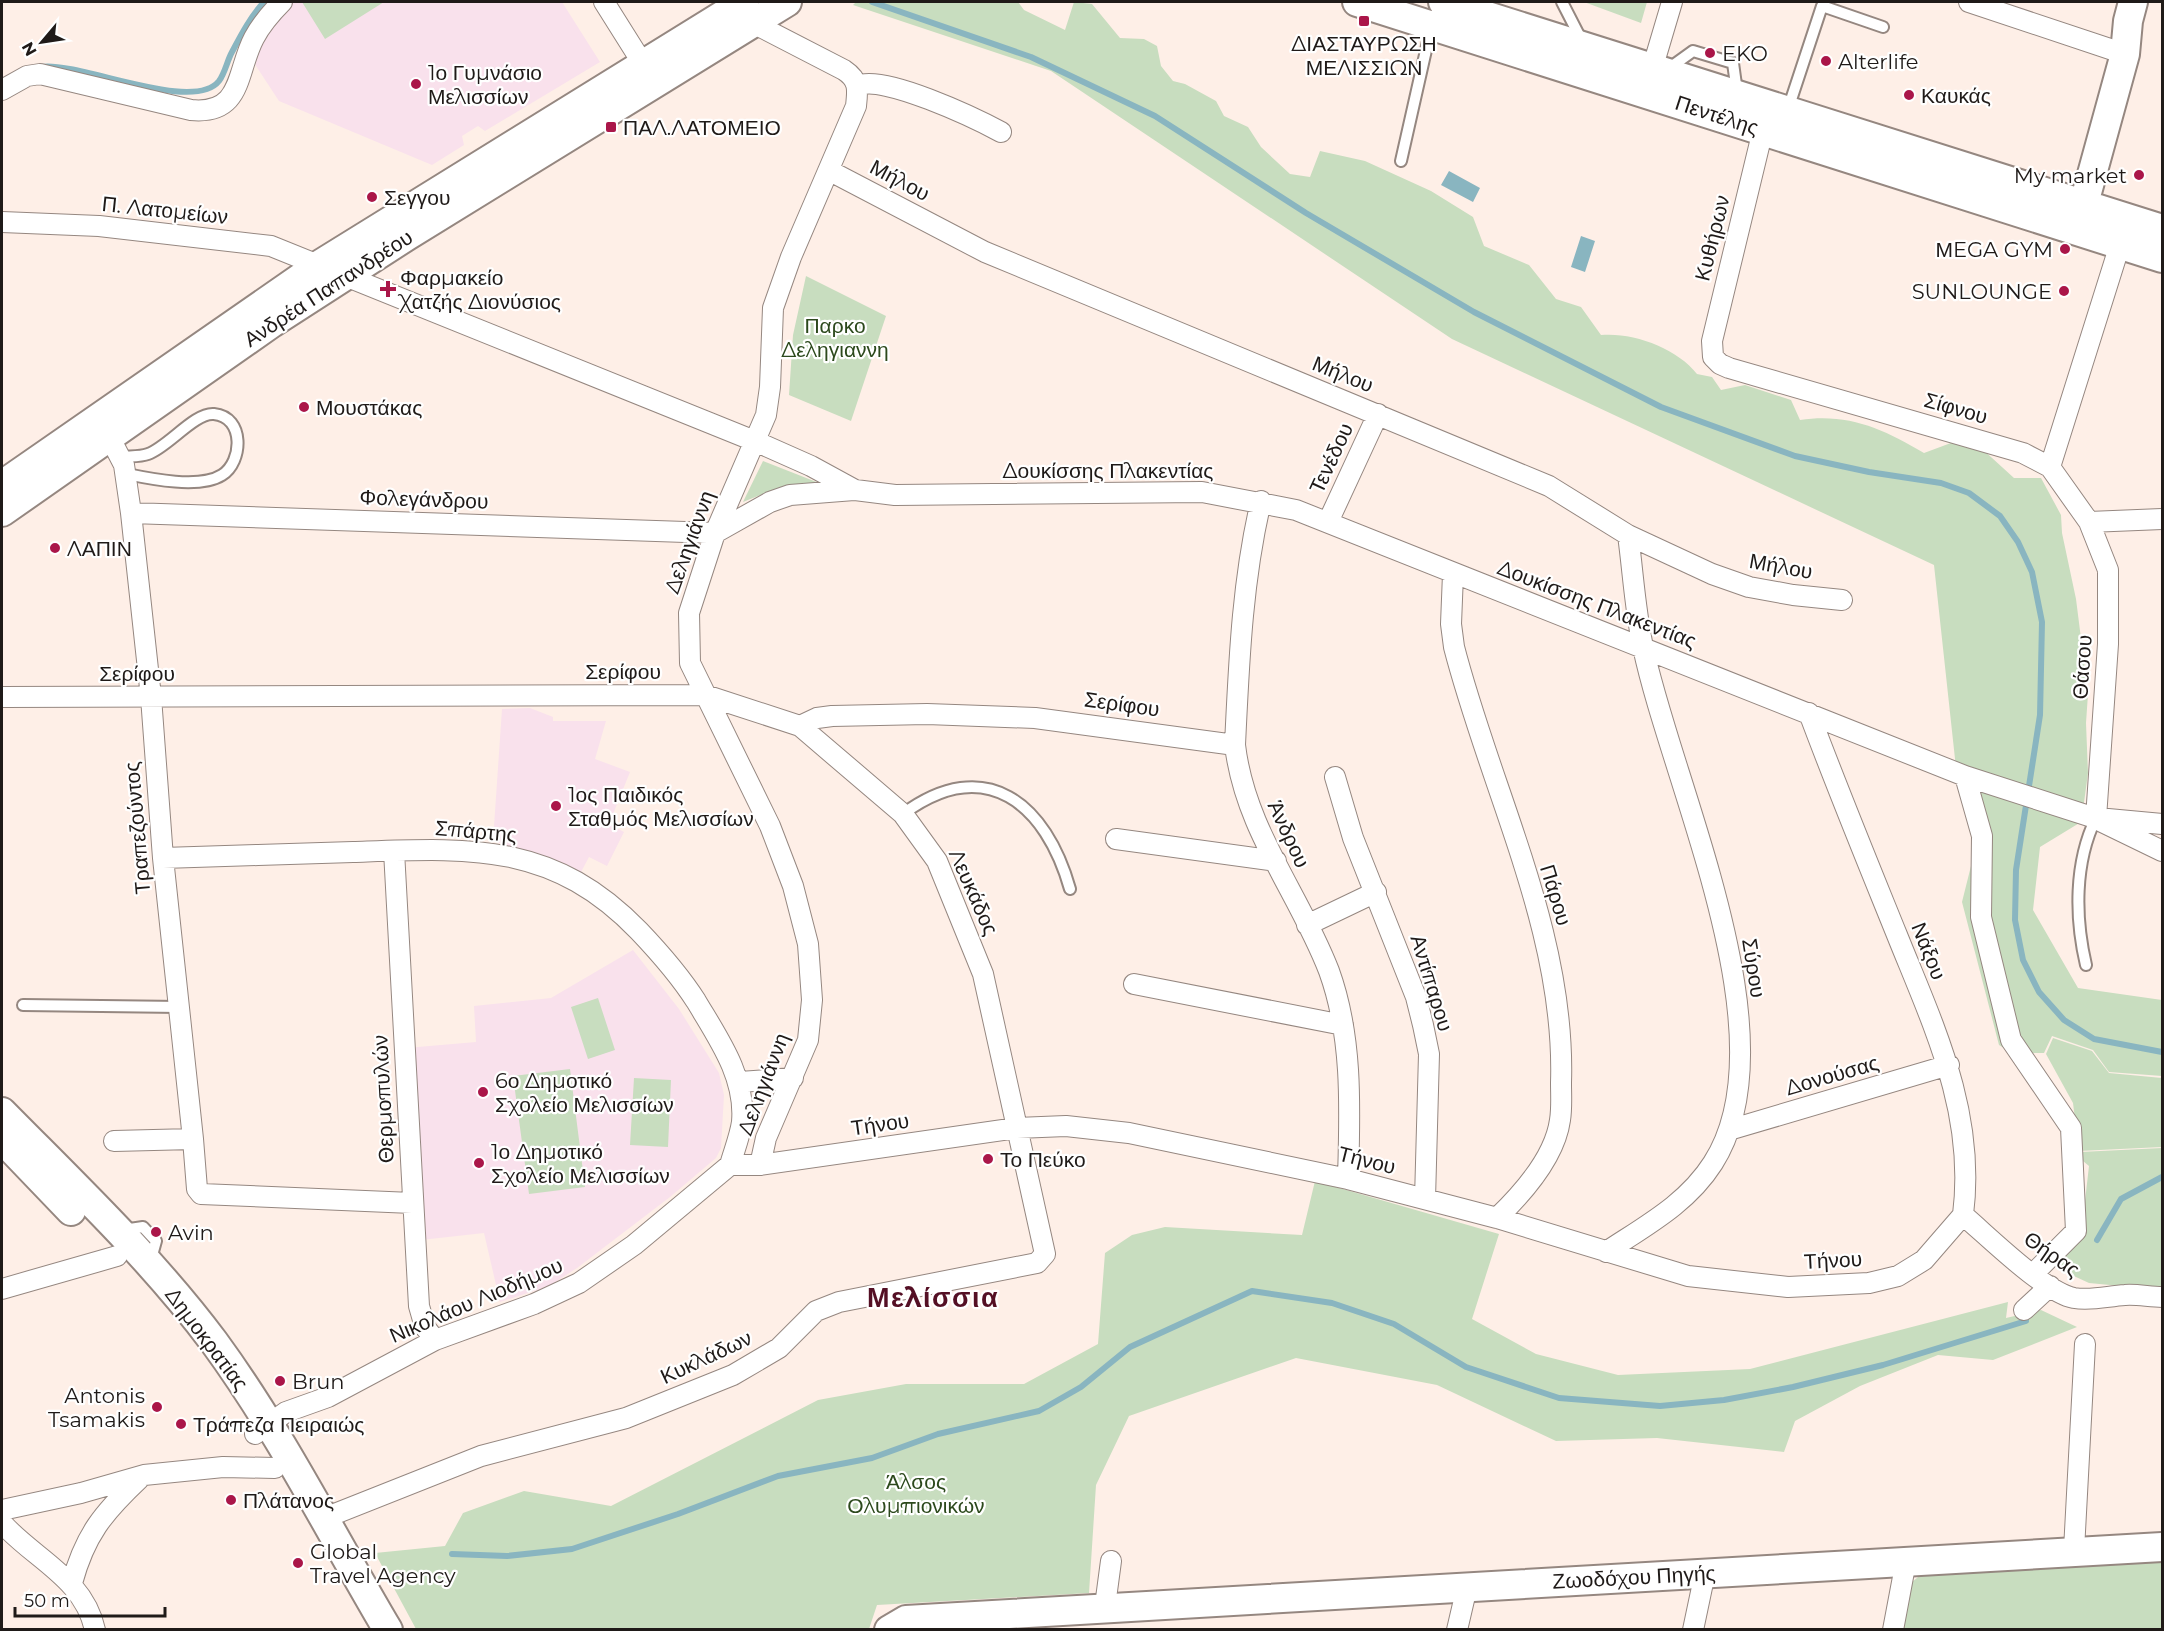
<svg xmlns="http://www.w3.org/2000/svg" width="2164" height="1631" font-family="Montserrat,sans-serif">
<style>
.education{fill:#f9e1ec}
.green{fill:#c8ddbf}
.water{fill:#89b5c0}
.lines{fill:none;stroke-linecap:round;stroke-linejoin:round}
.stream{stroke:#89b5c0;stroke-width:6}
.lane-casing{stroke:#958780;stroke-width:14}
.street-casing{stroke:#958780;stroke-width:22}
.secondary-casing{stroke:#958780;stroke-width:32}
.lane{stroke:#fff;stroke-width:10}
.street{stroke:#fff;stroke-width:20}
.secondary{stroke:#fff;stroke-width:28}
.poi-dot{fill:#aa1649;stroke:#fff;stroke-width:2}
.labels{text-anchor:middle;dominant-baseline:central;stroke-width:4.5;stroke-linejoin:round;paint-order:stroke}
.poi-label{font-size:21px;fill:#1f1a18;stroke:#fff;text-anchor:start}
.street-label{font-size:21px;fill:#1f1a18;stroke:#fff}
.park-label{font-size:21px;fill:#2c491c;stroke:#fff}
.district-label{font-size:27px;font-weight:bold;letter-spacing:1.5px;fill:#540f24;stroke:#fff}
</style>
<rect width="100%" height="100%" fill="#feefe7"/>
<path class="education" d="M290,2h272l38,60 -115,69 -7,-5 -16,10 2,9 -32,20 -153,-64 -23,-35 -5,-19z
M530,708l23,9v4h53l-11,38 35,13 -21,52 15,8 -17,34 -18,-9 -9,17 -48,-20 -39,-13 9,-132z
M633,950l46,59 40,64 5,22 -3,53 -5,10 -46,39 -93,71 -28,18 -49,16 -16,-69 -63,7 -15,-192 70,-6 -2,-36 77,-8z"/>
<path class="green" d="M302,2h82l-59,37z
M856,2h162l6,8 41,20 9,-28 18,2 28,34 24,1 13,7 4,20 12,15 12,3 31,17 8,15 24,11 13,20 29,27 20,3 10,-26 45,10 66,30 42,26 11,29 45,19 27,34 25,8 20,28c32,-3 76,13 96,39l15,3 9,13 24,-5 46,15 9,20c49,-7 83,9 124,33l35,-13 21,7 34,31h27l20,37 1,18 14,66 12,95 -2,29 2,50 -5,37 -127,-42 -22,-203 -482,-226 -401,-268 -198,-66z
M1584,2h63l-6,21z
M806,276l80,40 -35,105 -62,-26 4,-60z
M763,461l56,22 -44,6 -32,13z
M1977,789l104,33 -41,25 -7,63 45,78 84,12v76l-53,-4 -16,-22 -41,-14 -8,17h-32l-13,-8 -37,-143 15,-60z
M598,998l17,52 -27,9 -17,-52z
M2053,1038l39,13 17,22 53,5v69l-83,4 -6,-48 -27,-49z
M570,1069l15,118 -56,7 -16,-118z
M634,1078l37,2 -3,67 -38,-2z
M2162,1148v142l-73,-7 -26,-12 -7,-17 26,-27 7,-61 -6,-5 -3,-9z
M1315,1181l184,53 -27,85 64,35 82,21 132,-6 258,-67 -2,16 35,-8 36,17 -84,33 -55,-5 -78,31 -65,35 -11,31 -127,-14 -101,3 -119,-56 -141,-27 -167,58 -33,69 -7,108 -212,12 -8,24h-453l-41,-76 70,-7 18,-33 61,-22 87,15 207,-106 88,-16h118l74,-40 7,-91 27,-18 33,-8 137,8z
M2162,1560v69l-260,1 10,-48 11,-9z"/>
<path class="water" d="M1449,171l31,17 -7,14 -32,-17z
M1581,236l14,5 -10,31 -14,-5z"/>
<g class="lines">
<path class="stream" d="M872,2l159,55 124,59 151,97 168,99 187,95 134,49 74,16 72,11 28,10 31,23 18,26 14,30 10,50 -2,93 -24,155 -1,50 8,40 16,32 25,28 30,19 68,13
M41,67c37,-6 152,47 178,14 6,-8 8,-20 13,-29 9,-17 19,-36 32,-50
M2097,1240l24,-41 41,-22
M452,1554l55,2 65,-7 106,-35 100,-38 94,-18 66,-24 101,-23 42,-24 49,-40 122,-56 80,12 62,21 72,43 93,31 101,8 64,-6 69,-13 90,-22 143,-44"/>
<defs>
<path id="lane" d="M1562,2l20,39
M1668,69l25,-18 40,12 4,29
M1788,109l34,-103 61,21
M1401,161l30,-133
M121,457c8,-1 19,0 27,-3 20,-7 47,-42 66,-40 31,3 29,48 8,61 -22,14 -71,4 -95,-1
M903,814c83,-61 143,-10 167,75
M2086,965c-11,-47 -12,-102 10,-147
M23,1005l157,2
M123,1230l20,-3 13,14 -5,18"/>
<path id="street" d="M604,2l39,62
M1969,2l156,52
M753,23l91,47c15,10 14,19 12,36l-65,151 -18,51 -3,79 -4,28 -51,118 -26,80 1,50 80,163 23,60 15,58 4,56 -4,40 -42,98 -6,27
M1653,66l19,-64
M858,86c23,-13 119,33 143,46
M2,90l25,-14 13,-2 151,36c52,5 45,-38 63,-72 7,-13 18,-26 28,-36
M1763,130l-51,211 1,16 7,7 9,4 294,85 27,14 39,55 19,48v74l-12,174
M830,171l155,81 564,234 79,49 84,39 37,13 44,8 49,5
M2,222l97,4 172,20 486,196 54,24 44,24 40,5 307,-3 94,18 669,266 127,41 70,34
M110,438l14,27 7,48 20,184 12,161 30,281 -79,2
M2050,467l73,-232
M1261,501c-19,81 -22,161 -26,244 10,85 64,148 94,226 24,66 21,139 19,208
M131,513l584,20 55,-31 20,-7 64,-5
M1328,522l50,-108
M2089,522l73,-3
M1453,574l-2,50 3,23c37,144 112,285 107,436 0,12 1,25 -1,37 -5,37 -37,73 -63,98
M2,697l703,-2 95,31 17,-8 15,-2 95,-2 108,4 200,27
M1809,713c28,75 58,148 88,222 37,92 79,178 66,280
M1965,776l17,60 -1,81 30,123 60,88 5,103 -43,43
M1335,777l18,61 63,159 7,28 6,29 -4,145
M2108,819l54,5
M1116,839l160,22
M394,851l25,455 6,21 10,13
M163,858c63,-2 127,-4 190,-6 116,-4 199,-11 286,79 20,21 41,45 57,70 22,37 50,76 46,121 -2,14 -8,29 -12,43
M1307,925l69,-33
M1134,984l209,41
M740,1082l53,-4
M1729,1130l220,-65
M193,1139l4,50 4,5 211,9
M730,1165h30l257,-37 49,-2 63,7 219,46 149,39 191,58 100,11 81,-4 29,-7 26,-16 39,-45
M1963,1215c26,22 81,77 111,83 18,3 34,-2 51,-3 12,-1 25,2 37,2
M1606,1252c39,-26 81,-48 107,-89 81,-126 -42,-381 -70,-516 -8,-37 -10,-75 -15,-112
M2,1289l115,-33
M2024,1310l26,-24
M255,1434l31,-22 42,-15 107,-57 99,-36 45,-21 55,-38 96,-80
M2,1510l79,-17 63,-18 79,-8 52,1
M322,1519l159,-63 145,-38 107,-43 46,-27 37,-37 23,-9 198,-39 8,-9 -62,-280 -46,-113 -34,-47 -103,-88
M2,1523c32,36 82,55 93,107
M2074,1550l11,-206
M72,1583c13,-48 31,-70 67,-104
M1105,1606l6,-45
M1457,1630l10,-43
M1693,1630l12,-57
M1893,1630l13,-69"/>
<path id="secondary" d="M1357,2l805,256
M1443,2l719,227
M2080,218l45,-164 3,-33 5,-19
M2,485l317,-220 425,-263
M2,512l270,-189 135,-87 380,-234
M2,1112c72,73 150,147 212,230 66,90 117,192 174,288
M2,1139l69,72
M889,1630l17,-10 1256,-73"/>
</defs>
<use href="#lane" class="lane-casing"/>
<use href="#street" class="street-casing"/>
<use href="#secondary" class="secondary-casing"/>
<use href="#lane" class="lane"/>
<use href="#street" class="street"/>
<use href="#secondary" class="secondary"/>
</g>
<g class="poi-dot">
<rect x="1358" y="15" width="12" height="12" rx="3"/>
<circle cx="1710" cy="53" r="6"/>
<circle cx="1826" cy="61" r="6"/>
<circle cx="416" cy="84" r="6"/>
<circle cx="1909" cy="95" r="6"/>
<rect x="605" y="121" width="12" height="12" rx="3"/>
<circle cx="2139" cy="175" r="6"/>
<circle cx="372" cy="197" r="6"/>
<circle cx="2065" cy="249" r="6"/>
<path d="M385 280h6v6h6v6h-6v6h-6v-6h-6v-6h6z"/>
<circle cx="2064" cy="291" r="6"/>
<circle cx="304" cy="407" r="6"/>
<circle cx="55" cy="548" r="6"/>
<circle cx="556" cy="806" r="6"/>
<circle cx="483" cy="1092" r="6"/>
<circle cx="988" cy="1159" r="6"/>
<circle cx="479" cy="1163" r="6"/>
<circle cx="156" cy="1232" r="6"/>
<circle cx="280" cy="1381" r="6"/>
<circle cx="157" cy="1407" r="6"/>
<circle cx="181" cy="1424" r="6"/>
<circle cx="231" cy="1500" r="6"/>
<circle cx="298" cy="1563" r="6"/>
</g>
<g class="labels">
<g class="poi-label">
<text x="1364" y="43" text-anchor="middle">ΔΙΑΣΤΑΥΡΩΣΗ<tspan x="1364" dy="24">ΜΕΛΙΣΣΙΩΝ</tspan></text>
<text x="1722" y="53">EKO</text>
<text x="1838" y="61">Alterlife</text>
<text x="428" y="72">1ο Γυμνάσιο<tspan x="428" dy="24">Μελισσίων</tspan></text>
<text x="1921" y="95">Καυκάς</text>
<text x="623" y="127">ΠΑΛ.ΛΑΤΟΜΕΙΟ</text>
<text x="2127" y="175" text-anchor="end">My market</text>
<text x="384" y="197">Σεγγου</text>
<text x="2053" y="249" text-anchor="end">ΜEGA GYM</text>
<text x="400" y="277">Φαρμακείο<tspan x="400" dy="24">Χατζής Διονύσιος</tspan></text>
<text x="2052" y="291" text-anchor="end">SUNLOUNGE</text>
<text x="316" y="407">Μουστάκας</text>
<text x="67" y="548">ΛΑΠΙΝ</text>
<text x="568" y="794">1ος Παιδικός<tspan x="568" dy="24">Σταθμός Μελισσίων</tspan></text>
<text x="495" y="1080">6ο Δημοτικό<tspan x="495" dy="24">Σχολείο Μελισσίων</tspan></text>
<text x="491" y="1151">1ο Δημοτικό<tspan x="491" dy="24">Σχολείο Μελισσίων</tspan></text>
<text x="1000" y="1159">Το Πεύκο</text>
<text x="168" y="1232">Avin</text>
<text x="292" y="1381">Brun</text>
<text x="145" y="1395" text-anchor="end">Antonis<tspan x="145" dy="24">Tsamakis</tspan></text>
<text x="193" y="1424">Τράπεζα Πειραιώς</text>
<text x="243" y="1500">Πλάτανος</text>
<text x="310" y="1551">Global<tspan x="310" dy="24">Travel Agency</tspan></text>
</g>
<g class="street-label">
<text transform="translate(1717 115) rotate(18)">Πεντέλης</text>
<text transform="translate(900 180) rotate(28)">Μήλου</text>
<text transform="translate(165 210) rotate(6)">Π. Λατομείων</text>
<text transform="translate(1712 238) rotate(-76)">Κυθήρων</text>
<text transform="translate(328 288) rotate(-33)">Ανδρέα Παπανδρέου</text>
<text transform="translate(1343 374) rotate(22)">Μήλου</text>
<text transform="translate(1956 408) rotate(16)">Σίφνου</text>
<text transform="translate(1331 458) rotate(-65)">Τενέδου</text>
<text x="1108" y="470">Δουκίσσης Πλακεντίας</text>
<text transform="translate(424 499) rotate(2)">Φολεγάνδρου</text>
<text transform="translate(689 542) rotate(-70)">Δεληγιάννη</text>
<text transform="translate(1781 566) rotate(10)">Μήλου</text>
<text transform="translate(1597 604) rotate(21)">Δουκίσσης Πλακεντίας</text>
<text transform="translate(2082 667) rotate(-86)">Θάσου</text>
<text x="623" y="671">Σερίφου</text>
<text x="137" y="673">Σερίφου</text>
<text transform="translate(1122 704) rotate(8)">Σερίφου</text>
<text transform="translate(137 828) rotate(-95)">Τραπεζούντος</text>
<text transform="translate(476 831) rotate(5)">Σπάρτης</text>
<text transform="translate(1289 834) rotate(65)">Άνδρου</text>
<text transform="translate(974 892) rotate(66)">Λευκάδος</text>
<text transform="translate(1556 895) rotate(73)">Πάρου</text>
<text transform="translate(1929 951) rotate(68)">Νάξου</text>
<text transform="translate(1754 968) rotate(81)">Σύρου</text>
<text transform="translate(1432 983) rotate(73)">Αντίπαρου</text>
<text transform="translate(1832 1075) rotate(-16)">Δονούσας</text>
<text transform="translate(763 1084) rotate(-69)">Δεληγιάννη</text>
<text transform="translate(383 1099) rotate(-93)">Θερμοπυλών</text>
<text transform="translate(880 1124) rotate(-8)">Τήνου</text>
<text transform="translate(1367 1160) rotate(14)">Τήνου</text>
<text transform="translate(2052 1254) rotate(35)">Θήρας</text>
<text transform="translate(1833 1260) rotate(-3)">Τήνου</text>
<text transform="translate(476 1300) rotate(-23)">Νικολάου Λιοδήμου</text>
<text transform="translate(207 1339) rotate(53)">Δημοκρατίας</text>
<text transform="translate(706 1357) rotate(-25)">Κυκλάδων</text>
<text transform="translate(1634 1577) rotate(-3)">Ζωοδόχου Πηγής</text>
</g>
<g class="park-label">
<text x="835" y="325">Παρκο<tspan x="835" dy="24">Δεληγιαννη</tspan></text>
<text x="916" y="1481">Άλσος<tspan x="916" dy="24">Ολυμπιονικών</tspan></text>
</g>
<g class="district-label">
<text x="933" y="1297">Μελίσσια</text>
</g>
</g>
<rect width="2164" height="1631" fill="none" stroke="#1f1a18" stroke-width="6"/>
<g transform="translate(42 42) rotate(241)" stroke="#ffffff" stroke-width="4.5" paint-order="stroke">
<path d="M0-4.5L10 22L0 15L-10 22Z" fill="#1f1a18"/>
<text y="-9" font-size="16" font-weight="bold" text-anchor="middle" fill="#1f1a18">N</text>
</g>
<path d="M15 1607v9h150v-9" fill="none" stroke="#1f1a18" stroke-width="3"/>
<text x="24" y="1607" font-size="18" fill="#1f1a18" stroke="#ffffff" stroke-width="4.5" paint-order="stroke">50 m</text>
</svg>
